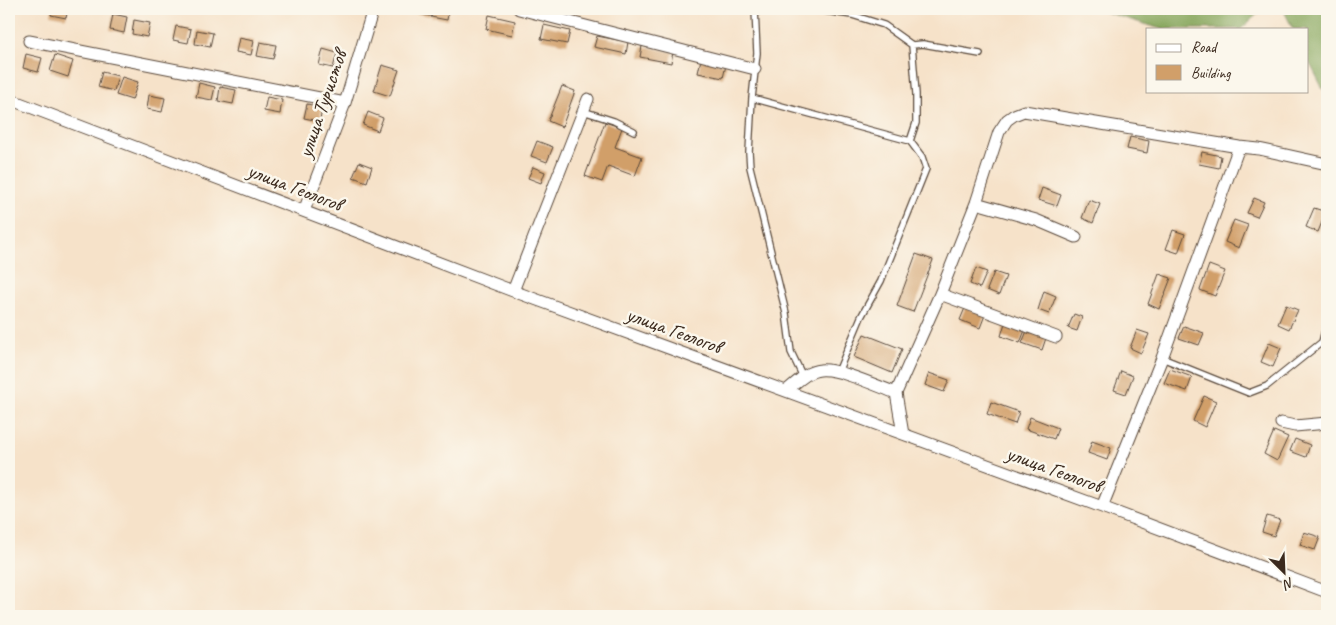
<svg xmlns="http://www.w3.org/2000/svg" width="1336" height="625" font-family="Caveat,sans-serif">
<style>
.forest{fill:#86a65b;stroke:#60683c}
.building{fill:#d19f69}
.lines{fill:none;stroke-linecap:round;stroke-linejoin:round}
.service-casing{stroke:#574638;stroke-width:8}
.minor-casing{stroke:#574638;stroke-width:13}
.service{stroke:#fff;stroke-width:5.5}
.minor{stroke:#fff;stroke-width:11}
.labels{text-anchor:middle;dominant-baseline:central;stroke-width:5;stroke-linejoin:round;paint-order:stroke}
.street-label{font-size:21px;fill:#3b2a1e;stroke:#fbf7ec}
</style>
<rect width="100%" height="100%" fill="#fbf7ec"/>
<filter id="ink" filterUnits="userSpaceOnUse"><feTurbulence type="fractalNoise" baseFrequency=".02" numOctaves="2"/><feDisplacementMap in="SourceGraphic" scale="10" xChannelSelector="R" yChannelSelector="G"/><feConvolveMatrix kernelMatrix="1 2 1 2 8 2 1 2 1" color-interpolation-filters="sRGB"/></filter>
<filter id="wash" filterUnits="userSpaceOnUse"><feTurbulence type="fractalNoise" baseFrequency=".0096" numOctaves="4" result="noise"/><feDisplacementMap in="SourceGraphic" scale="20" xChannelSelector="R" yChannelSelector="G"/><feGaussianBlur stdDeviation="1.12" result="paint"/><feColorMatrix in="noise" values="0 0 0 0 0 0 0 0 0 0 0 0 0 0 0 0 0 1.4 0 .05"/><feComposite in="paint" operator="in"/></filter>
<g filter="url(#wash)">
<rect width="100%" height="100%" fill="#f6e2c9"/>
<path class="forest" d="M1095,9h168l-22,20h-80z
M1283,9h44v79l-3,3 -17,-33v-29h-14z"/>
<g id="blocks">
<path class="building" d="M52,9h16l-2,9 -15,-3z
M415,9h16l-1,7 -16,-3z
M433,9h16l-2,11 -16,-3z
M113,14l14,3 -3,16 -14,-3z
M489,15l26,6 -3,14 -26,-6z
M134,20l16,3 -3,14 -15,-3z
M544,25l26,6 -3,13 -26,-5z
M176,26l15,3 -3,14 -15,-3z
M197,30l16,3 -3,14 -15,-3z
M597,36l31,6 -2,12 -32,-7z
M239,38l15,3 -3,14 -15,-3z
M260,42l16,3 -3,14 -16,-3z
M642,46l31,6 -2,11 -31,-6z
M323,49l14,4 -4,15 -14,-3z
M26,54l16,4 -4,14 -15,-4z
M55,55l18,6 -5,16 -18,-6z
M701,59l25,6 -3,13 -25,-5z
M382,65l17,5 -9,26 -16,-5z
M102,72l16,4 -4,15 -16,-4z
M122,77l16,5 -6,18 -16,-5z
M199,83l16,4 -3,13 -16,-3z
M562,86l13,5 -13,36 -14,-6z
M220,87l16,3 -3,14 -15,-3z
M149,95l16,3 -3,14 -15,-3z
M267,97l15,3 -2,14 -16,-3z
M307,104l15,3 -2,14 -16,-3z
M368,112l15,6 -5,13 -15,-6z
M605,122l17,6 -7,19 27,10 -7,19 -27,-10 -6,16 -17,-6z
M1130,137l19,4 -2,12 -20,-4z
M537,141l16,6 -6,15 -16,-6z
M1202,152l19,4 -2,12 -20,-4z
M359,162l13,5 -5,15 -14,-5z
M533,167l12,5 -4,11 -13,-5z
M1042,188l19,7 -4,11 -19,-6z
M1254,198l10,4 -7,15 -10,-4z
M1089,200l11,4 -7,19 -11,-5z
M1314,208l12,4 -8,20 -12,-5z
M1234,220l14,5 -9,23 -14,-6z
M1173,230l12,4 -7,19 -12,-4z
M916,254l17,6 -20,52 -16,-6z
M1209,265l16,6 -10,25 -15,-6z
M976,268l11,4 -7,16 -10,-4z
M994,272l12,4 -7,19 -12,-5z
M1159,274l12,4 -12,31 -11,-5z
M1044,291l12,5 -7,18 -11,-4z
M1286,305l12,5 -9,19 -11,-5z
M965,308l20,7 -5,13 -20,-8z
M1074,314l8,3 -5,14 -9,-3z
M1005,323l20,7 -5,13 -19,-7z
M1184,326l20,7 -5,12 -20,-7z
M1137,330l12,4 -8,19 -11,-5z
M1027,331l19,7 -4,12 -20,-7z
M864,334l38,15 -10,24 -38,-16z
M1269,343l12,5 -8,19 -12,-5z
M1170,369l22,8 -5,14 -23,-8z
M1121,371l12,5 -7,18 -12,-4z
M929,373l20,7 -5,12 -19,-7z
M1204,396l12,5 -11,26 -12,-6z
M991,402l28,10 -4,12 -28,-10z
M1030,417l28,11 -4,11 -28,-10z
M1274,431l14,6 -11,24 -13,-7z
M1295,439l15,6 -4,12 -16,-6z
M1092,441l19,7 -4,12 -19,-7z
M1267,516l13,4 -6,16 -12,-4z
M1304,532l16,5 -5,13 -15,-5z"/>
</g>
</g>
<g filter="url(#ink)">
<use href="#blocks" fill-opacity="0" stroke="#574638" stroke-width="1"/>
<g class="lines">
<defs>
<path id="service" d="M755,9l2,44 -5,45 -3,54 1,15 36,146 5,39 12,25
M811,9l41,6 32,10 28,20 4,49v29l-6,18
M912,45l11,-1 57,10
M752,98l158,43 12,16 4,12 -45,112 -20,36 -23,55
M583,111l31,10 20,10
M1162,358l87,35 18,-7 55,-44 5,-19"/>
<path id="minor" d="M519,9l236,60
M29,41l316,62
M9,99l504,192 589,216 225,85
M976,203l60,17 40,17
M304,211l41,-108 28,-94
M513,291l75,-192
M940,294l116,43
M786,391c10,-8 21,-20 34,-21 18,-2 57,16 76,23
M1281,423l14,3 32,-3
M903,434l-7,-41 44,-99 36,-91 23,-71 8,-12 7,-5 10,-4 215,36 20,2 68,15
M1102,507l60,-149 77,-211"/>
</defs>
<use href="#service" class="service-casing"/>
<use href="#minor" class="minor-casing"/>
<use href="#service" class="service"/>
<use href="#minor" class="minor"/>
</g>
</g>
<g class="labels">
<g class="street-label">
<text transform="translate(322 104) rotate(-71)">улица Туристов</text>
<text transform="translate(295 187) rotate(21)">улица Геологов</text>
<text transform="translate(674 330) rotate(20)">улица Геологов</text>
<text transform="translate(1054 469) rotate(20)">улица Геологов</text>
</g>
</g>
<rect width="1336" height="625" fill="none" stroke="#fbf7ec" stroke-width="30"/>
<rect x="1146" y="28" width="162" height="65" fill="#fbf7ec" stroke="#aea59a"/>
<rect x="1156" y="44" width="25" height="8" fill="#ffffff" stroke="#aea59a"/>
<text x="1191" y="52" font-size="15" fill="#3b2a1e">Road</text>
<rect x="1156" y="65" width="25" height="15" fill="#d19f69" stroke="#aea59a"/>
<text x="1191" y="78" font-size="15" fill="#3b2a1e">Building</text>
<g transform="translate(1284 572) rotate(156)" stroke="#fbf7ec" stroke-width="4" paint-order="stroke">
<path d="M0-4L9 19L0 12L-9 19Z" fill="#3b2a1e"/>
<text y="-8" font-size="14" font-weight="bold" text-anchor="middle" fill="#3b2a1e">N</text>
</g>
</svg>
